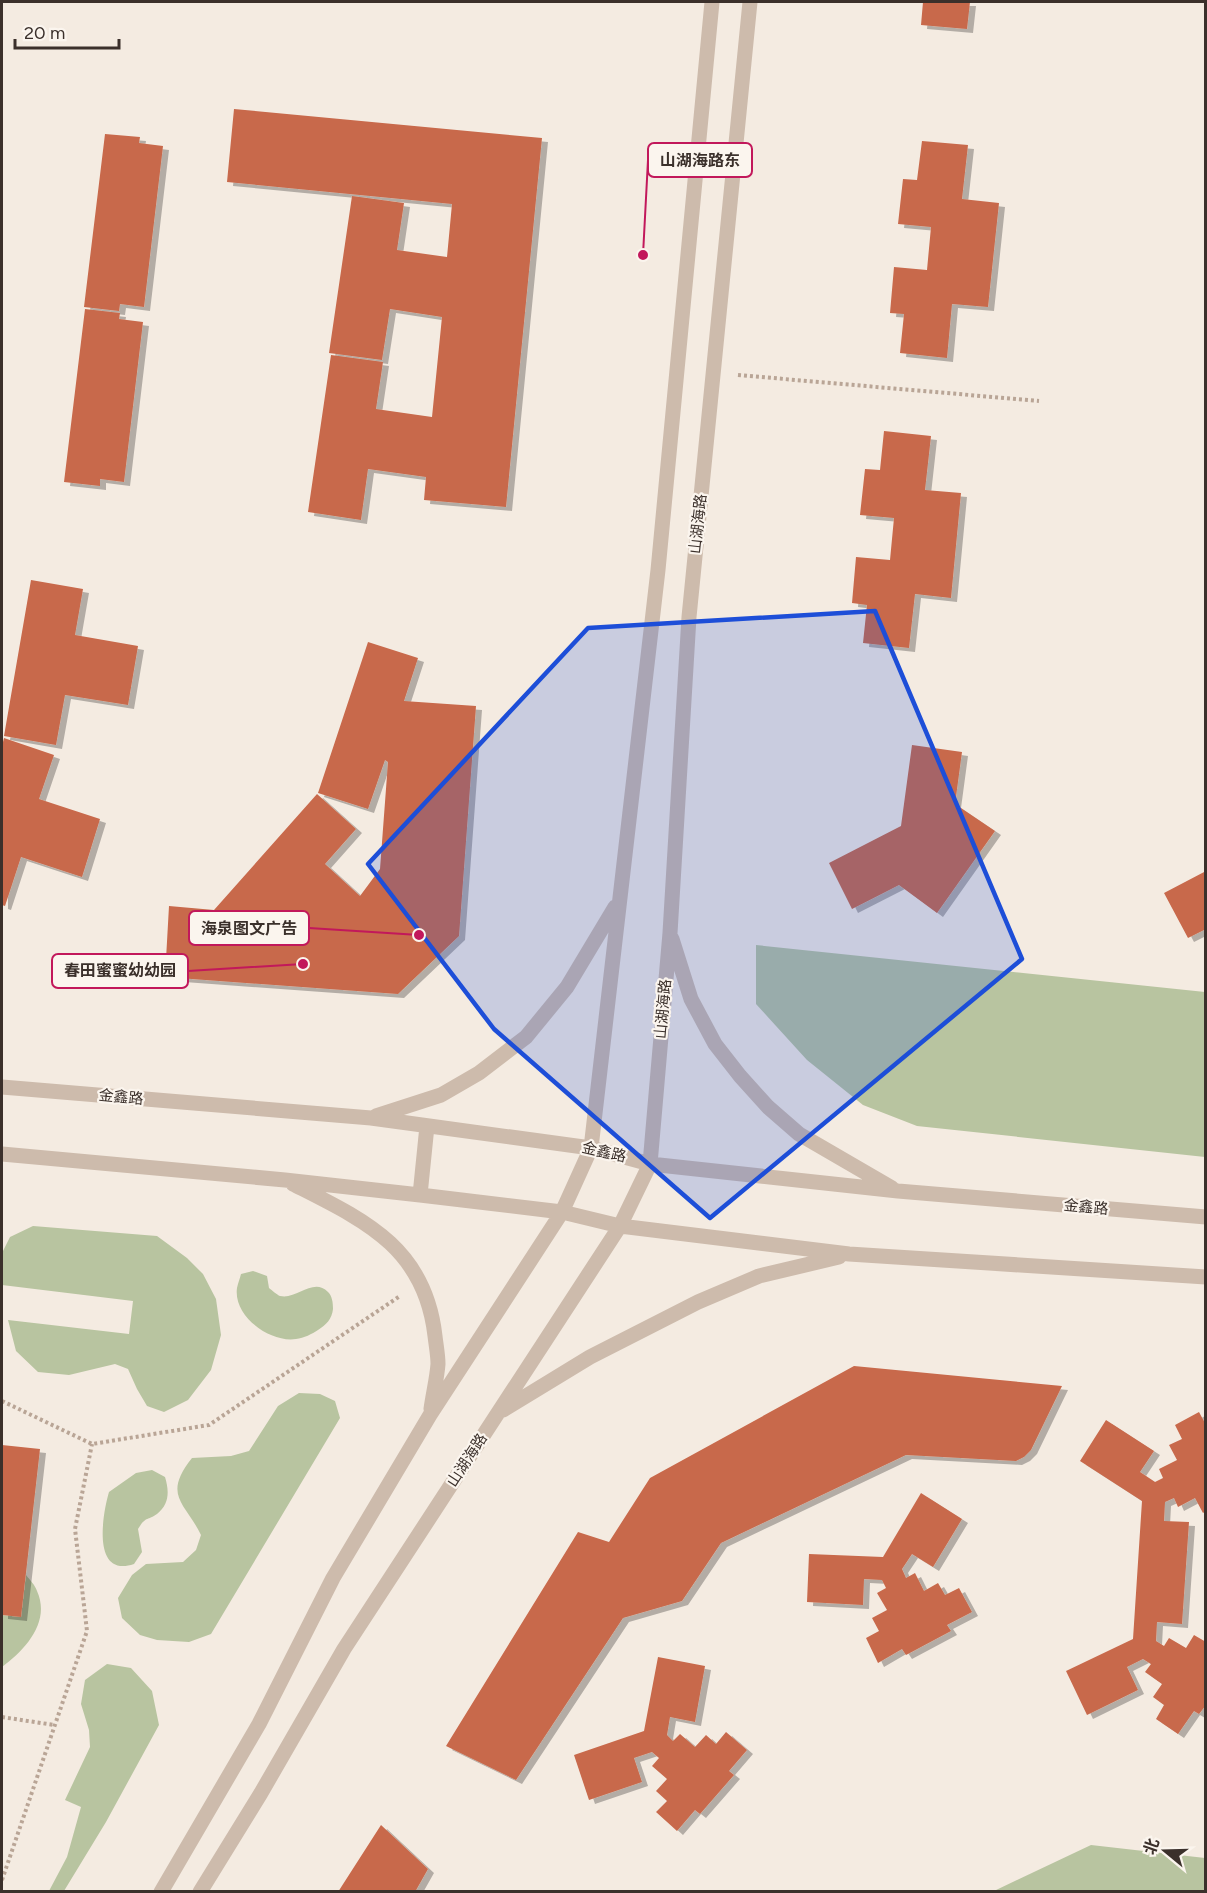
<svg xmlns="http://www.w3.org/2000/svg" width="1207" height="1893" font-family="Figtree,'Noto Sans SC',sans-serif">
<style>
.green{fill:#b8c4a0}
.building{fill:#c8694b;filter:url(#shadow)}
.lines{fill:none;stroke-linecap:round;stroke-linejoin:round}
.path{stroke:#b9a596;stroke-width:4;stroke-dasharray:3 3;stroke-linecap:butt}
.tertiary{stroke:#cdbbac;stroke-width:15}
.marked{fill:#1d4ed8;fill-opacity:0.2;stroke:#1d4ed8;stroke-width:4.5;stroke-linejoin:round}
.labels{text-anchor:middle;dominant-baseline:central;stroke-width:4.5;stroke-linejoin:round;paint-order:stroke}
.street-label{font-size:15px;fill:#3b302b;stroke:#fbf5ee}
.leader{fill:none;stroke:#c2185b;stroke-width:2}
.callout-dot{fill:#c2185b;stroke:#fbf5ee;stroke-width:2}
.callout{fill:#fbf5ee;stroke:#c2185b;stroke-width:2}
.callout-label{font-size:16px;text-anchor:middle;font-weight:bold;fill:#3b302b}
</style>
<defs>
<filter id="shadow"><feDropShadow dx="6" dy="4" stdDeviation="0" flood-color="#0004"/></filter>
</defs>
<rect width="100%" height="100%" fill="#f4ebe1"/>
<path class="green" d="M756,945l449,47v165l-288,-31 -54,-21 -56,-45 -51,-56z
M33,1226l124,10 30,22 16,16 13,25 5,36 -10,35 -23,30 -24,12 -17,-6 -10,-17 -9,-20 -13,-5 -46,11 -31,-3 -22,-21 -8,-31 121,14 4,-33 -131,-16v-32l8,-16z
M253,1271l14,5 2,12c3,2 8,7 11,8 17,4 33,-19 48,-4 4,4 5,10 5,17 -1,10 -7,16 -15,21 -6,4 -14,8 -22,9 -26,4 -63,-23 -59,-51 1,-5 3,-10 4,-14z
M299,1393l21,1 15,7 5,17 -129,216 -22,8 -32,-2 -17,-5 -18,-17 -4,-20 14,-23 14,-11 37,-2 13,-12 5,-15c-16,-33 -39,-39 -9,-77l39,-2 18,-5 29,-45z
M152,1470l13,7c4,13 5,27 -8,37 -10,7 -11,2 -19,15l4,23 -8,12c-42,14 -32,-48 -25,-72l27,-19z
M26,1575c4,5 9,10 11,16 14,31 -12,59 -35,76v-52l19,2z
M107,1664l24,4 21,23 7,34 -53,97 -42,69h-15l18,-34 14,-50 -16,-7 25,-53 -1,-17 -8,-26 4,-24z
M1091,1845l114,13v33h-211z"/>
<path class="building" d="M923,2h47l-3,27 -46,-4z
M234,109l308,29 -36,369 -82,-7 2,-23 -58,-8 -7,51 -53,-8 23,-157 52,7 -7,47 56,8 10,-100 -52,-8 -8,51 -53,-7 23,-157 52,7 -7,47 50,7 5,-53 -225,-22z
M105,134l35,3 -1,6 24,3 -19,161 -24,-3 -1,7 -35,-4z
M922,141l46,4 -6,54 37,4 -11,104 -36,-3 -5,54 -47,-5 4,-39 -14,-1 4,-46 33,3 4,-43 -33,-3 5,-45 14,1z
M85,309l35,4 -1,6 24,3 -19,160 -24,-3v7l-36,-4z
M884,431l47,5 -6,54 36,3 -10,105 -36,-4 -6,54 -46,-5 4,-38 -15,-2 4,-46 34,3 4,-42 -34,-3 5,-46 15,1z
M31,580l52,9 -8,46 63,11 -10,59 -63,-10 -9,50 -52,-9z
M368,642l50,16 -14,43 72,5 -17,230 -61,58 -233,-17 4,-71 45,4 103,-116 39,35 -31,35 35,32 20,-27 8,-107 -3,-2 -17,49 -50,-16z
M4,738l50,17 -15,44 61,20 -18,58 -61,-20 -16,49 -3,-1v-159z
M912,745l50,7 -7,52 40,27 -58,82 -38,-28 -47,24 -23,-46 72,-37z
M1206,871v58l-18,9 -24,-45z
M854,1366l208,20 -31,64 -7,7 -8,4 -110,-6 -185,88 -39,58 -59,17 -107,162 -70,-34 132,-214 31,10 41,-64z
M1199,1412l7,13v86l-3,2 -8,-15 -17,9 -4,-9 -9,4 -1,19 25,1 -7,102 -25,-2 -1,19 8,5 5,-8 17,10 8,-13 12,7v63l-7,9 -5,-3 -16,23 -22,-15 8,-14 -11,-8 9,-13 -17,-12 6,-8 -8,-5 -16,8 11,23 -51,25 -21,-44 67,-32 9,-138 -62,-40 26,-41 48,31 -14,21 15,10 8,-4 -4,-9 18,-9 -8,-15 13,-6 -7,-14z
M2,1445l38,4 -19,168 -19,-2z
M921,1493l41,26 -29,48 -21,-13 -10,15 4,9 9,-5 9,18 14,-8 7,12 14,-7 13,24 -25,13 4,6 -45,24 -4,-6 -24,14 -12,-25 13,-7 -7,-13 15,-8 -10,-17 9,-5 -4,-8 -18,-1 -1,26 -56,-3 2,-48 74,3z
M658,1657l47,9 -10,56 -25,-5 -3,18 6,6 7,-7 15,13 11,-12 10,9 10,-12 21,18 -18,21 5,4 -34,39 -5,-4 -18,21 -21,-19 11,-11 -11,-10 11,-12 -15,-13 7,-8 -7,-6 -18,6 8,24 -53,18 -15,-45 70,-24z
M381,1825l47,44 -13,23h-77z"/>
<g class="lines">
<path class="path" d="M738,375l301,26
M2,1401l90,43 117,-19 191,-129
M2,1717l52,8
M2,1880l85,-249 -12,-102 17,-85"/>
<path class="tertiary" d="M672,939l19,60 24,45 25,32 28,31 31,27 93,54
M2,1087l369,31 220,30 59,16 248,27 308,26
M376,1116l65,-21 38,-22 47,-36 41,-50 48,-80
M2,1154l283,26 135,15 142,17 58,14 229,28 357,23
M293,1184c71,36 132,63 142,152 1,9 3,19 3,28 -1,14 -5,30 -7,45
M420,1195l7,-69
M503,1410l87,-53 108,-55 61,-26 80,-19
M161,1892l98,-168 74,-146 97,-163 132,-203 29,-64 67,-578 54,-568
M200,1892l61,-99 83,-144 276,-423 30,-62 20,-231 19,-316 61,-615"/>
</g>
<path class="marked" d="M875,611l147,348 -312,259 -216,-189 -126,-165 220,-236z"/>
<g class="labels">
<g class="street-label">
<text transform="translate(698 524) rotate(-84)">山湖海路</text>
<text transform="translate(663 1009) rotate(-85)">山湖海路</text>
<text transform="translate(121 1097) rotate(5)">金鑫路</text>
<text transform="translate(604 1152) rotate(13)">金鑫路</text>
<text transform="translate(1086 1207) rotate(5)">金鑫路</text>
<text transform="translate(467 1460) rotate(-57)">山湖海路</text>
</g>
</g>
<path class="leader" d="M643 255L648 160M419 935L309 928M303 964L188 971"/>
<g class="callout-dot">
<circle cx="643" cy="255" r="6"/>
<circle cx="419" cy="935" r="6"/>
<circle cx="303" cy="964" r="6"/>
</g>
<g class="callout">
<rect x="648" y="143" width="104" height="34" rx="6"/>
<rect x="189" y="911" width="120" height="34" rx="6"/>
<rect x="52" y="954" width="136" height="34" rx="6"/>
</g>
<g class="callout-label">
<text x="700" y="166">山湖海路东</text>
<text x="249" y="934">海泉图文广告</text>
<text x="120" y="976">春田蜜蜜幼幼园</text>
</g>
<rect width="1207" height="1893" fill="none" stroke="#3b302b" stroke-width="6"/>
<g transform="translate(1165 1851) rotate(289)" stroke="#fbf5ee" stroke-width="4.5" paint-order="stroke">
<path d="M0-4.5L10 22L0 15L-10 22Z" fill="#3b302b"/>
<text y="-9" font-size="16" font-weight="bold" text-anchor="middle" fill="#3b302b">北</text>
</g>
<path d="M15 39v9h104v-9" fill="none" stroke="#3b302b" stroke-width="3"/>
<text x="24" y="39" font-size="18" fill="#3b302b" stroke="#fbf5ee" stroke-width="4.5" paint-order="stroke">20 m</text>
</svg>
